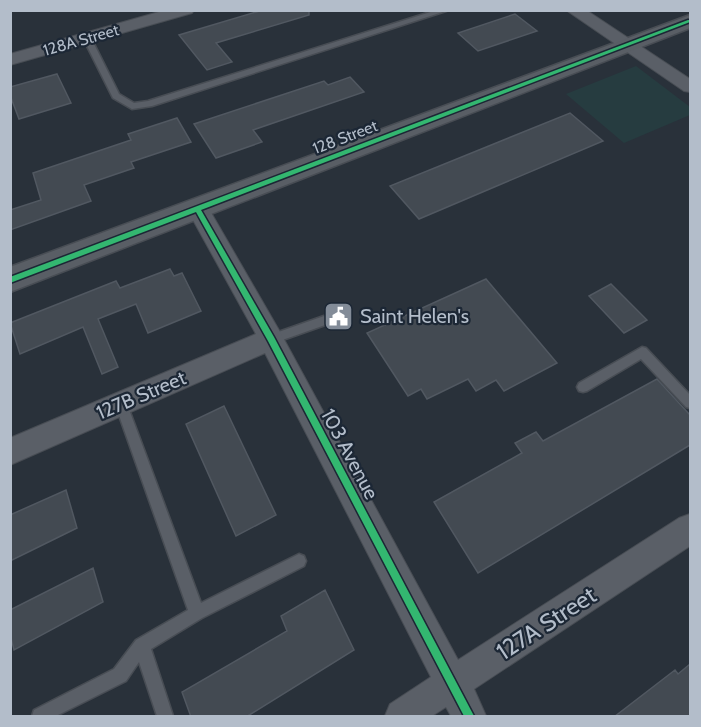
<svg xmlns="http://www.w3.org/2000/svg" width="701" height="727" font-family="Cabin,sans-serif">
<style>
.green{fill:#263c40}
.building{fill:#434a52;stroke:#515861;stroke-width:1.5}
.lines{fill:none;stroke-linecap:round;stroke-linejoin:round}
.lane-casing{stroke:#484d54;stroke-width:3}
.street-casing{stroke:#484d54;stroke-width:2}
.secondary-casing{stroke:#484d54;stroke-width:3}
.lane{fill:#5a5f67;fill-rule:evenodd}
.street{fill:#5a5f67;fill-rule:evenodd}
.secondary{fill:#595e65;fill-rule:evenodd}
.cycleway-casing{stroke:#1c2735;stroke-width:3}
.cycleway{fill:#33b770;fill-rule:evenodd}
.labels{text-anchor:middle;dominant-baseline:central;stroke-width:4.5;stroke-linejoin:round;paint-order:stroke}
.far-street-label{font-size:16px;fill:#b3bdca;stroke:#1c2735}
.poi-label{font-size:20px;fill:#b3bdca;stroke:#1c2735;text-anchor:start}
.street-label{font-size:20px;fill:#b3bdca;stroke:#1c2735}
.near-street-label{font-size:24px;fill:#b3bdca;stroke:#1c2735}
</style>
<rect width="100%" height="100%" fill="#29313a"/>
<path class="green" d="M636,66l54,41v8l-66,28 -58,-49z"/>
<path class="building" d="M263,10h46v5l-93,28 16,19 -25,8 -28,-35z
M515,14l22,17 -59,20 -20,-18z
M57,74l14,29 -52,16 -9,-24v-8z
M350,77l14,15 -111,38 9,12 -46,16 -22,-34 130,-43 4,4z
M570,113l33,28 -184,78 -29,-33z
M177,118l14,24 -60,20 3,6 -50,17 7,16 -81,29v-20l31,-10 -8,-27 98,-33 -3,-6z
M170,269l4,7 8,-3 19,38 -53,22 -12,-29 -38,15 20,48 -16,7 -19,-47 -63,27 -10,-31 106,-42 4,7z
M486,279l71,84 -53,28 -8,-11 -20,11 -8,-12 -41,20 -6,-10 -13,7 -41,-63z
M611,284l36,36 -23,13 -35,-37z
M657,379l33,36v30l-212,128 -44,-71 88,-49 -7,-10 21,-11 7,9z
M224,406l52,109 -40,21 -50,-112z
M66,490l11,38 -67,33v-46z
M93,568l10,34 -89,48 -4,-16v-24z
M325,590l29,60 -108,67h-55l-9,-25 105,-61 -6,-15z
M690,664v53h-76l61,-47 3,4z"/>
<g class="lines">
<defs>
<path id="lane" d="M437,10h12l-297,96 -20,3 -19,-11 -30,-60 7,-2 29,58 15,9 14,-2z
M324,316l4,2 2,3 -2,3 -57,20 -4,-2 -2,-3 2,-3z
M642,347l4,1 44,47v13l-4,-1 -45,-48 -54,32 -4,1 -4,-1 -2,-4 2,-4z
M121,398l4,2 2,4 74,199 98,-49 5,2 2,5 -2,5 -102,52 -51,31 22,67h-16l-18,-54 -13,19 -70,35h-24l2,-6 80,-41 22,-29 52,-30 -73,-206 2,-4z"/>
<path id="street" d="M166,10h28l-2,3 -182,52v-11z
M566,10h20l104,69v13l-6,-1z
M198,201l8,3 74,128 178,328 221,-142 11,-4v32l-216,143 12,27h-35l-5,-9 -14,9h-47l5,-12 41,-27 -166,-324 -255,112v-27l246,-104 -69,-125 3,-5z"/>
<path id="secondary" d="M690,15v13l-680,264v-25z"/>
</defs>
<use href="#lane" class="lane-casing"/>
<use href="#street" class="street-casing"/>
<use href="#secondary" class="secondary-casing"/>
<use href="#lane" class="lane"/>
<use href="#street" class="street"/>
<use href="#secondary" class="secondary"/>
<defs>
<path id="cycleway" d="M688,20h2v2l-489,188 73,127 200,379h-10l-196,-375 -72,-129 -186,71v-6z"/>
</defs>
<use href="#cycleway" class="cycleway-casing"/>
<use href="#cycleway" class="cycleway"/>
</g>
<defs>
<symbol id="civic-square" viewBox="-11 -11 22 22"><rect x="-9" y="-9" width="18" height="18" rx="4" fill="#838c98" stroke="#1c2735"/><path d="M-.6-6.5H3V-4.5H.6V-3L4-1V1h2V6H-6V1h2V-1L-.6-3ZM-1.2 2.5V6h2.4V2.5Z" fill="#fff"/></symbol>
</defs>
<g fill-rule="evenodd">
<use href="#civic-square" x="322" y="300" width="33" height="33"/>
</g>
<g class="labels">
<g class="far-street-label">
<text transform="translate(81 40) rotate(-16)">128A Street</text>
<text transform="translate(345 137) rotate(-21)">128 Street</text>
</g>
<g class="poi-label">
<text x="360" y="316">Saint Helen's</text>
</g>
<g class="street-label">
<text transform="translate(141 395) rotate(-23)">127B Street</text>
<text transform="translate(350 454) rotate(62)">103 Avenue</text>
</g>
<g class="near-street-label">
<text transform="translate(546 623) rotate(-33)">127A Street</text>
</g>
</g>
<rect width="701" height="727" fill="none" stroke="#b3bdca" stroke-width="24"/>
</svg>
